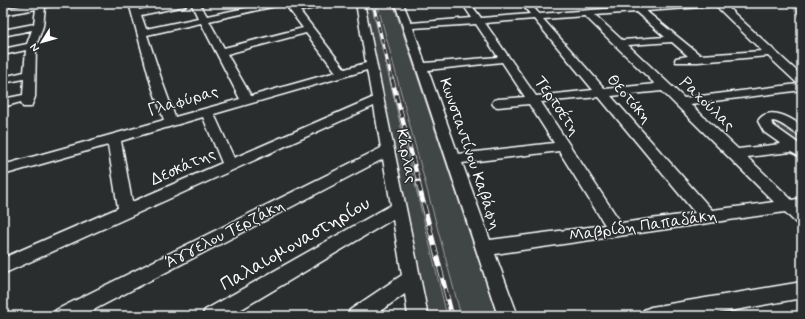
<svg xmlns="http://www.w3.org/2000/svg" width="805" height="319" font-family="Mynerve,sans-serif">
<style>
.built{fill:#373a3b}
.green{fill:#414445;stroke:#a0a2a2}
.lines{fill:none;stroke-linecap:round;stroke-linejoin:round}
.canal{fill:#6a6c6d;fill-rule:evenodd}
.street-casing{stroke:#fff;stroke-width:3}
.street{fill:#2a2d2e;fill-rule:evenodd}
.rail-far2-casing{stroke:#fff;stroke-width:3}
.rail-far1-casing{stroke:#fff;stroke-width:4.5}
.rail-casing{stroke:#fff;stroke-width:5}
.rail-far2{stroke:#2a2d2e;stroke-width:2;stroke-dasharray:6;stroke-linecap:butt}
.rail-far1{stroke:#2a2d2e;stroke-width:3;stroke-dasharray:8;stroke-linecap:butt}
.rail{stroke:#2a2d2e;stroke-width:3.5;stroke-dasharray:11;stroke-linecap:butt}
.labels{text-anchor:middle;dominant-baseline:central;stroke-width:3;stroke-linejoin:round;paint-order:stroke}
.street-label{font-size:16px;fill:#fff;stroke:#2a2d2e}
.near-street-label{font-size:19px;fill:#fff;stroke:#2a2d2e}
</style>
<rect width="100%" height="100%" fill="#2a2d2e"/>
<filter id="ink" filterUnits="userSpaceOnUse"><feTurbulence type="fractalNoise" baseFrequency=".025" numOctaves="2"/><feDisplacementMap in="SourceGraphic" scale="8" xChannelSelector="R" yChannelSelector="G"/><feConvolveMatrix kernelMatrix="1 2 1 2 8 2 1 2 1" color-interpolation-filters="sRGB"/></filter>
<g filter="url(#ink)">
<path class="built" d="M371,3h6l84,313h-14z"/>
<path class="green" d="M362,3h9l76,313h-23z
M377,3h16l104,313h-36z
M774,120l13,5 15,11v13l-28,-21 -3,-6z"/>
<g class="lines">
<path class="canal" d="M789,3h8l5,6v9l-3,-1z"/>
<defs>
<path id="street" d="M37,3h19l-1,2 -10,2 -2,19 -7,20 -1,51 -4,10h-8l-2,-5 -18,5v-8l20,-4 1,-16 -21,4v-6l21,-5 2,-22 -23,5v-6l24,-5 5,-14 -29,6v-6l31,-6 2,-15 -33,6v-6z
M129,3h8l2,7 33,-7h17l-4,3 -44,9 5,14 52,-11 -7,-15h8l8,13 62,-13h25l2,4 19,-4h16l-1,2 -30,6 45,58 21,-6 -10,-60h8l64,313h-20l-3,-22 -32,22h-26l3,-6 52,-35 -9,-56 -163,97h-28l3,-6 186,-105 -8,-46 -301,157h-29l3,-6 325,-162 -7,-42 -371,168v-16l115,-50 -10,-63 -105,30v-10l161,-45 -13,-36zM285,4l18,24 -79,20 -15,-27zM201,23l39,76 -65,18 -12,-33 -16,-49zM306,33l30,39 -85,24 -24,-42zM367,70l5,28 -138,60 -20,-44zM203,117l19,46 -90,39 -11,-61z
M395,3h8l8,20 61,-5 -10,-15h8l11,15 49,-4 -9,-11h9l9,11 144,-11h40l79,73v14l-112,14 48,45 43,-5 -17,-12 -6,-11c10,-16 32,-4 44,5v10c-11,-3 -18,-13 -29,-15l-2,1 3,4 28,20v12l-11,-6 -44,5 45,43 10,-2v27l-6,-2 -11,-11 -290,42 23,62h-20zM716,6l46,45 -62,4 -54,-44zM636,12l29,25 -43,3 -27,-25zM585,16l70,68 -50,5 -62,-70zM534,19l59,71 -57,6 -51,-73zM476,24l22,33 -73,6 -12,-35zM672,42l16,14 -12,2 -1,2 1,2h22l70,-6 30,28 -114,14 -56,-53zM502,62l23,35 -27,2 -4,1 -2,3 2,3 4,1 31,-3 25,39 -96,11 -30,-84zM662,91l14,14 98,97 -62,8 -101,-114zM599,97l96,116 -74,10 -80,-121zM559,151l46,74 -115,15 -28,-77z
M802,282v16l-100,18h-61l3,-6 7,-3z"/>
</defs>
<use href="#street" class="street-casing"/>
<use href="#street" class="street"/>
<defs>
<path id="rail-far2" d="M373,3l19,77"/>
<path id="rail-far1" d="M392,79l27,104"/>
<path id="rail" d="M418,182l34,134"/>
</defs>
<use href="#rail-far2" class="rail-far2-casing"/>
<use href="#rail-far1" class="rail-far1-casing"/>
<use href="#rail" class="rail-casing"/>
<use href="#rail-far2" class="rail-far2"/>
<use href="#rail-far1" class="rail-far1"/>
<use href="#rail" class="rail"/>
</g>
</g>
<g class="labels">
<g class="street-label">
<text transform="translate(629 99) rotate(49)">Θεοτόκη</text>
<text transform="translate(183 101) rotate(-16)">Γλαφύρας</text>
<text transform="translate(707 104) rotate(44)">Ραχούλας</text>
<text transform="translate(557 106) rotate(56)">Τερτσέτη</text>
<text transform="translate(470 154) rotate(71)">Κωνσταντίνου Καβάφη</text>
<text transform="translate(406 156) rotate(79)">Κάρλας</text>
<text transform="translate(183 167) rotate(-24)">Δεσκάτης</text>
<text transform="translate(643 226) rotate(-8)">Μαβρίδη Παπαδάκη</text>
<text transform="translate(225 234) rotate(-27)">Άγγελου Τερζάκη</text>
</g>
<g class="near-street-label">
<text transform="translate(295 244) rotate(-30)">Παλαιομοναστηρίου</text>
</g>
</g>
<rect width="805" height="319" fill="none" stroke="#2a2d2e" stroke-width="16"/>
<rect x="8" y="8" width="789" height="303" fill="none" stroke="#fff" stroke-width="1.5" filter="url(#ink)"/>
<g transform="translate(42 42) rotate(233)" stroke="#2a2d2e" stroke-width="3" paint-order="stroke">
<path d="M0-3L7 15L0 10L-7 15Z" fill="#ffffff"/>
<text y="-6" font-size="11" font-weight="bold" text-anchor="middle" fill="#ffffff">N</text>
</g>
</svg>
